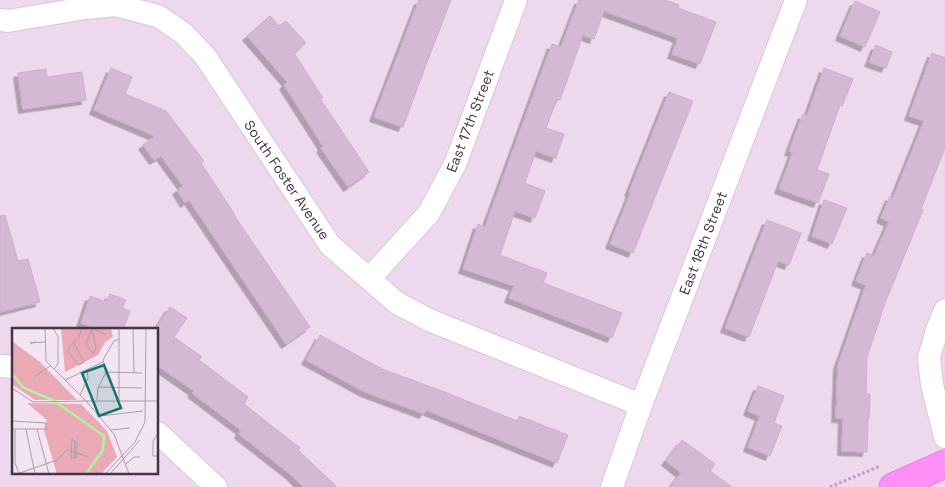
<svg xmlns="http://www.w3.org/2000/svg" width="945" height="487" font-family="'Space Grotesk',sans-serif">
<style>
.residential{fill:#eed8ed;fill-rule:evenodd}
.building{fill:#d4b9d5;stroke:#cfacd0;filter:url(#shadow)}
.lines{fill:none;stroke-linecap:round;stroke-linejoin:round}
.minor-casing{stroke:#dcc3dc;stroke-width:24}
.major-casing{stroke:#e85ce0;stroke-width:29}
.path{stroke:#c196c1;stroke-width:3;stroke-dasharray:2.5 2.5;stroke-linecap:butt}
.minor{stroke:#fff;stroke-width:22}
.major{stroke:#ff90f7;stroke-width:28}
.labels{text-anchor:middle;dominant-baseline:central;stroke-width:4.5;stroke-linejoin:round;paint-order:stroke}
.street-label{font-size:14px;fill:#443345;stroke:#fff}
.inset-river{fill:none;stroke:#b0f39c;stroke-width:2.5}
.inset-road{fill:none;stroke:#ad9dad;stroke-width:1}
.view{fill:#0f766e;fill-opacity:0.15;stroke:#0f766e;stroke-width:2.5}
.inset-edge{fill:none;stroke:#443345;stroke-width:2.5}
</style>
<defs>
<filter id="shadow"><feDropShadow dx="-4.5" dy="4.5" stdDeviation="0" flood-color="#0004"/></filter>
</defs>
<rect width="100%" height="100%" fill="#f3e4f2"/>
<path class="residential" d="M0,0h945v487h-945zM14,330h144v143h-144z"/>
<path class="building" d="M419,0h32l-24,62 -24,65 -29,-10z
M579,0h86l14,5 -1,3 38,14 -16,42 -28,-10 6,-16 -74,-27 -10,28 -11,-4 -23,65 -3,-1 -11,29 18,6 -8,24 -20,-7 -11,32 20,8 -10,27 -20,-7 -15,44 47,18 -4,10 79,30 -10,25 -103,-40 5,-12 -51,-17 15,-45 7,3 67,-183 9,3z
M855,1l25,11 -15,35 -25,-11z
M270,16l9,10 7,-5 20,22 -12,10 29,45 -4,-1 50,75 -21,15 -27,-39 2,-2 -39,-61 3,-3 -40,-46z
M876,45l16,7 -6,16 -17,-6z
M932,53l13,5v90l-24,61 2,1 -42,103h1l-15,44 -1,37h4l-1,25h-1l-1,33 -25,-1 1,-33h-7l2,-53 28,-80 -10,-4 11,-28 7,3 15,-34 -8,-4 9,-22 3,2 31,-77 -15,-5z
M111,68l21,9 -7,17 41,17 38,50 -3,2 34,52h-1l76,112 -24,17 -97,-144 -4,3 -8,-13 6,-4 -22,-30 -7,4 -11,-15 12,-9 -61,-26z
M824,68l29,11 -11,27 -2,-1 -23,65 12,4 -11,29 -39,-14 14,-37 -4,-1 14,-37 4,2z
M46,69l1,8 35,-5 4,28 -63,9 -5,-36z
M669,92l24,9 -60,152 -23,-9 21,-52h-2z
M824,200l23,8 -15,36 -20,-8z
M5,215l13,46 10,-2 12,43 -40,10v-96z
M767,220l34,13 -12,32 -11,-4 -29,76 -24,-9z
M110,294l16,6 -4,8 8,3 -7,19h-24l-18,-7 9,-27 16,6z
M170,307l17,11 -13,19 28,20 -3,3 49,37 -4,7 56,44 -2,2 39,37h-34l-13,-13 -51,-40 2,-4 -49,-37 2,-2 -36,-25v-41z
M320,335l62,34 60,22 75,30 2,-5 49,19 -11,28 -131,-53 -2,4 -59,-22 -59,-32z
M758,386l26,10 -10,27 8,3 -12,30 -22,-9 12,-31 -12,-5z
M682,440l33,24 -5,7 22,16h-62l11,-14 -15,-12z"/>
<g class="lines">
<defs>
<path id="minor" d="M0,20l8,1 78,-13 29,-3 43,11 25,17 22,23 125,189 67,58 32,17 212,85
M369,279l60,-66 27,-51 60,-162
M945,310l-8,20 -8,27 3,28 13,52
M0,366l14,1
M158,433l58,54
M612,487l29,-82 155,-405"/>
<path id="major" d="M893,487l52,-23"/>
</defs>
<use href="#minor" class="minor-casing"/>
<use href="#major" class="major-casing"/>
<path class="path" d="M830,487l50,-21"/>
<use href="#minor" class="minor"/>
<use href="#major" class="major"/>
</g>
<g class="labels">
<g class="street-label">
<text transform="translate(470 121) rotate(-69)">East 17th Street</text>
<text transform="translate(287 180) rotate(56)">South Foster Avenue</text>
<text transform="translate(703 243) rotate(-69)">East 18th Street</text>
</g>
</g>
<g transform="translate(12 328)">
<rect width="146" height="146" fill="#f3e4f2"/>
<path d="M49,0h50l2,9 -8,5 -7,13 -33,17zM0,13l28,21 37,38h-42l-23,-16zM15,75l54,1 26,27 10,26 -16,17h-44l-13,-44 3,-10z" fill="#e9aab6"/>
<path class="inset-river" d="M0,46l12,14 29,12 51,36 -1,14 -17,24"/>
<path class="inset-road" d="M33,0l1,33 40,40h73M41,0l5,9v27l-4,5M80,0l4,20 -3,6 -7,-10zM80,0l14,7M107,0v73M121,0l1,44M24,14l-6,1 15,-1M62,15l10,19 -5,3 -11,-13 2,-6 4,-3 5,-6 3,-9M94,44l36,1M22,49l16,-11M53,52l38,-18M86,59l44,1M0,60l21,14 53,-1 28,33 15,40M68,67l8,-17 -1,-8M85,72l1,-12 8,-16 -3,-12 11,-19 5,-2M88,88l43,-5M0,93l34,2v6h-34M3,101v34l4,11M14,101l9,45M25,101l12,45M99,102l19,-2M147,104l-6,9v15h6M60,111l5,4 -1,15h-5zM62,130l1,-16M114,136l8,-7h6M5,146l40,-14 10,-10 22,7M93,146l30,-32 10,-20 1,-94M98,146l30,-34"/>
<path class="view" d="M92,37l17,43 -22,8 -17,-43z"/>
<rect width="146" height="146" class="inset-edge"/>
</g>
</svg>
